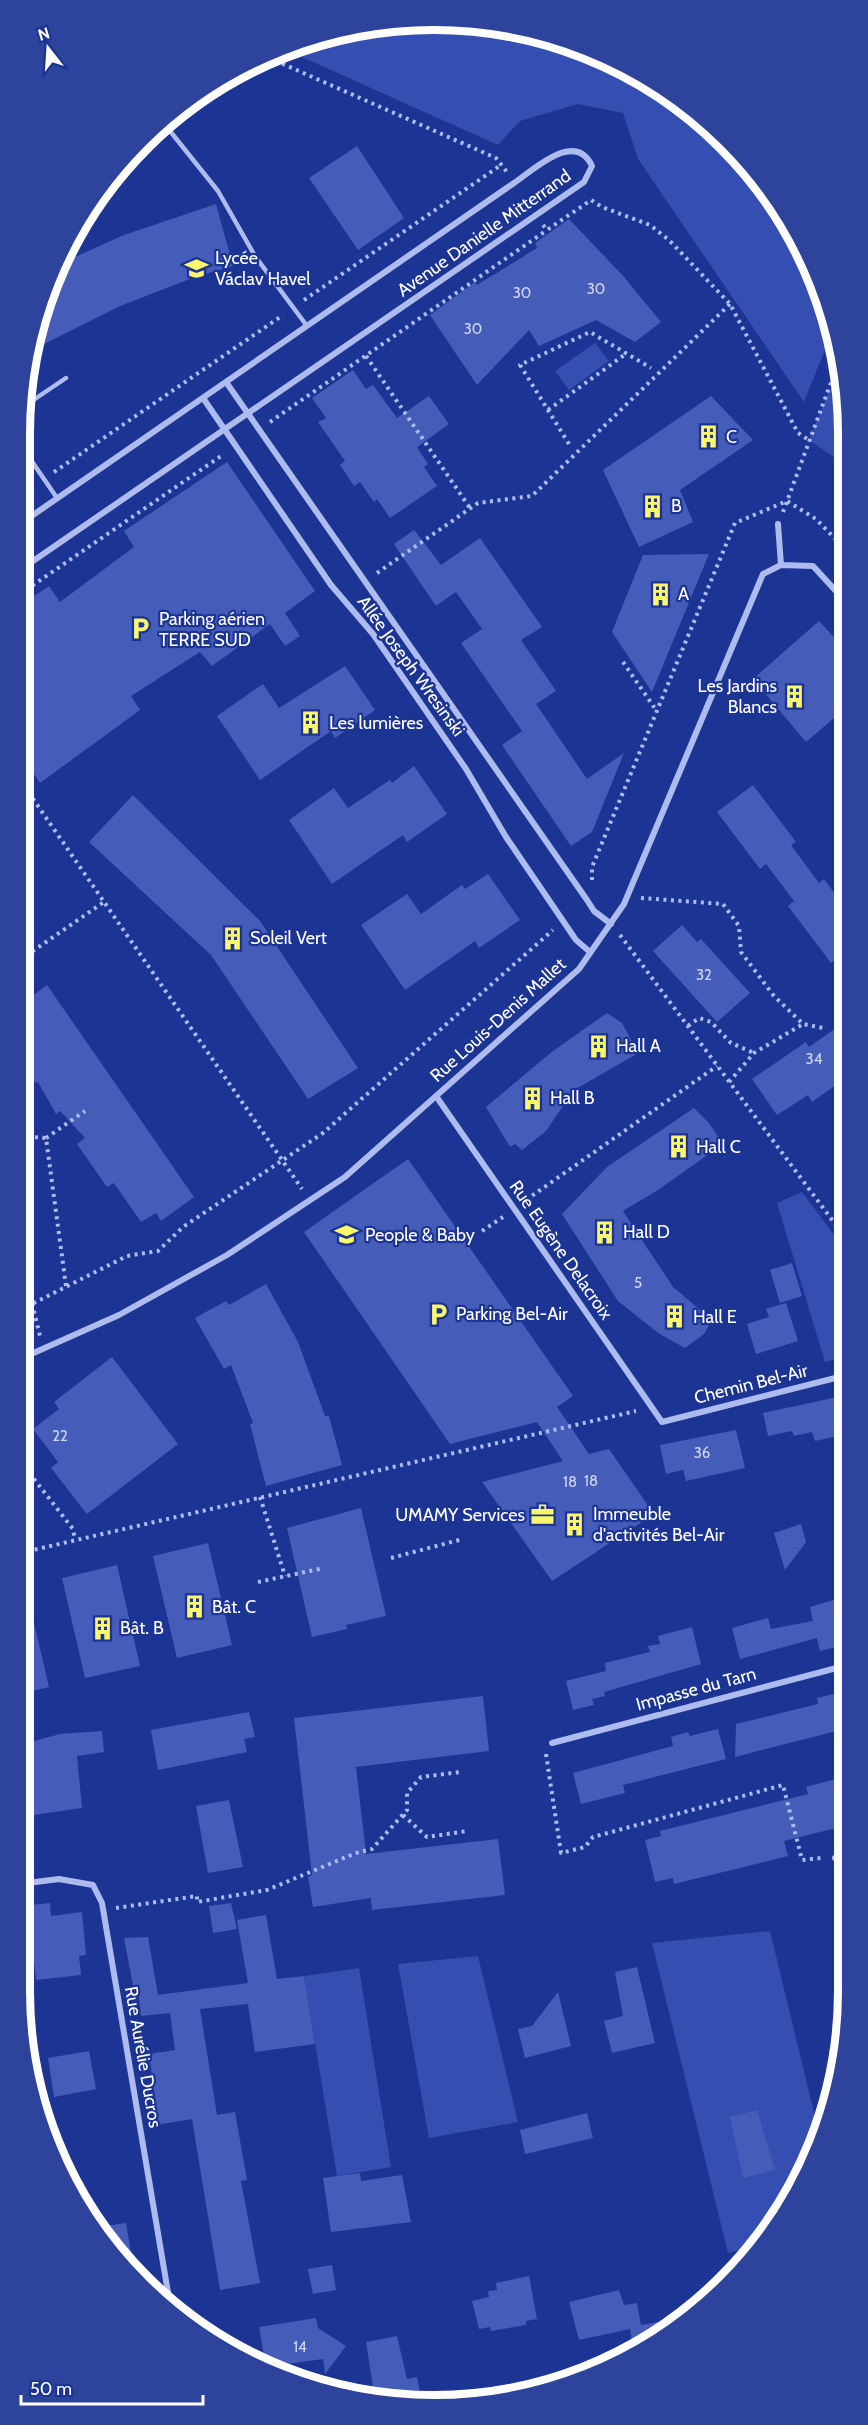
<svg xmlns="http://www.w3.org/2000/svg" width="868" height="2425" font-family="Cabin,sans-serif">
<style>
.green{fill:#344eb1}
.building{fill:#455db9}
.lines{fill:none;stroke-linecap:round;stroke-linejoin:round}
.path{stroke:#aebbee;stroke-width:4;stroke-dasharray:3 4.5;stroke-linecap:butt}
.lane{stroke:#aebbee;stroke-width:4.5}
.street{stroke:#aebbee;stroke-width:6}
.labels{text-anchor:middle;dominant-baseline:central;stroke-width:4.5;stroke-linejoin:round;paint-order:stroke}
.number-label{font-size:15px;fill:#d0d6ee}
.street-label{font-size:18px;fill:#fff;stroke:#1c3493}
.poi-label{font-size:18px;fill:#fff;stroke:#1c3493;text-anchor:start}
.rim{fill:none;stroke:#fff;stroke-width:8}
</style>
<rect width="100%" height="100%" fill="#1c3493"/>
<path class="green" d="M461,20l80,14 101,41 103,85 61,91 25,84 -27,67 -166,-243 -15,-46 -45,-9 -58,17 -22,24 -214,-96c55,-25 117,-27 177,-29z
M595,343l14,18 -40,29 -14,-19z
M840,364l5,16v85l-36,-25z
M802,1192l45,60v104l-22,6 -48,-159z
M770,1931l49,202 -41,89 -20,24 -30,7 -76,-310z
M478,1956l40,166 -89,16 -31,-174z
M359,1968l32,199 -54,9 -33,-200z"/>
<path class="building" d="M357,146l47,72 -46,32 -49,-72z
M216,204l17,62 -38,11 -75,29 -90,45 4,-24 23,-62 67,-30z
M569,219l55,58 37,45 -26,20 -39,-22 -57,26 -10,-16 -52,55 -47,-70 45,-33 2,3 60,-37 -2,-5z
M353,370l13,19 7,-4 24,33 32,-22 20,28 -32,23 11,17 -4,3 13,19 -47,32 -13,-19 -3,3 -14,-20 -6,4 -14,-21 5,-4 -27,-39 8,-4 -14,-20z
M711,396l42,44 -73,50 13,32 -54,25 -36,-77z
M227,462l88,129 -30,22 15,23 -15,10 -15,-22 -58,42 -12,-14 -69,44 9,14 -100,73 -20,-30v-147l29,-20 11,16 74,-55 -10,-16z
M414,530l27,35 39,-27 62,89 -21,13 35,51 -20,13 51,75 37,-26 -32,79 -21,14 -69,-101 20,-14 -61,-88 21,-14 -26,-37 -20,14 -42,-62z
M709,554l-57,138 -40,-60 31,-77z
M819,621l27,29v63h-6l-34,29 -53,-63z
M345,666l30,44 -40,28 -4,-7 -71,49 -43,-64 46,-32 16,24z
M414,766l33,48 -40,28 -4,-7 -71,49 -43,-64 45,-32 14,20 42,-28 2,3z
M753,785l43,57 -5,3 28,38 5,-4 22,30v42l-15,12 -43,-57 6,-5 -28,-37 -6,5 -43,-57z
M133,795l127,126 98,147 -50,31 -97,-144 -122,-113z
M488,874l32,46 -41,28 -4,-7 -70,49 -44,-65 46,-31 14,20 41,-29 3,4z
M682,925l15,17 4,-3 49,54 -33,29 -64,-71z
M47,985l147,212 -33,24 -5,-8 -15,9 -27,-39 -7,4 -30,-43 8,-6 -25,-27 -4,3 -18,-32 -2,1 -16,-24v-54z
M607,1013l15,10 13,24v8l-61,35 -28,41 -24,19 -7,-6 -5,3 -24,-40 67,-56z
M846,1021v57l-34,24 -4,-7 -31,20 -25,-36 54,-37 3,5z
M694,1108l15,15 14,21 -65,46 -35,21 50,76 39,33 -8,14 -19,14 -27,-15 -40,-32 -56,-87 45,-47z
M408,1159l165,237 -16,11 32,47 20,-5 45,65 -102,67 -70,-99 81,-21 -26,-39 -87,22 -146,-212z
M792,1263l10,33 -22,7 -10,-33z
M266,1284l32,58 27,74h4l13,49 -76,21 -16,-62 3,-1 -22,-58 -7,4 -29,-51 31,-17 3,4z
M786,1303l12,38 -42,13 -9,-30 22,-7 -3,-8z
M112,1357l66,87 -91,70 -36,-46 7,-6 -25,-33 26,-20 -5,-7z
M847,1395v39l-32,7 -3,-9 -18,4 -2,-5 -24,5 -5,-23z
M736,1430l9,38 -59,13 -3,-11 -17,4 -6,-29z
M361,1508l25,108 -40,9 1,4 -35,8 -25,-109z
M801,1524l5,18 -21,28 -11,-37z
M208,1543l24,102 -55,13 -24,-102z
M117,1565l23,101 -55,12 -23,-100z
M27,1593l22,94 -29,7v-100z
M840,1598l5,17 3,-1v30l-28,7 -3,-13 -77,21 -8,-31 36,-10 3,11 42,-8 -3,-14z
M692,1627l9,37 -97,28 1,4 -13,3 2,6 -21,5 -7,-29 40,-10 -1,-8 45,-11 -2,-6 12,-2 -2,-8z
M838,1693l10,35 -113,29 1,-33 82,-20 -1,-6z
M483,1696l6,55 -133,16 10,87 132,-15 7,56 -133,15 -1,-12 -58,9 -5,-30 4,-2 -18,-157z
M249,1712l6,25 -11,2 3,13 -89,18 -7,-40z
M718,1729l8,30 -103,26 2,8 -44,11 -8,-31 100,-27 -2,-9 17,-5 2,4z
M102,1731l2,21 -27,4 5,52 -62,9v-72l40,-11z
M843,1777l2,9 3,-1v40l-64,16 4,15 -114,28 -1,-6 -18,4 -10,-42 16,-4 -1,-5 148,-37 -2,-7z
M229,1800l14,67 -35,6 -12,-67z
M50,1903l1,13 31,-4 4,43 -7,1 2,19 -45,5 -3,-28 -11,1 -2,-47z
M231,1903l6,26 -24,4 -4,-27z
M266,1915l11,64 27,-3 11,68 -60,8 -7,-48 -48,5 17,106 18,-3 12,68 -6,1 19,102 -40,7 -28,-171 -36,6 -3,-20 3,-1 -7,-50 26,-4 -5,-37 -29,3 -3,-28 -4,1 -2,-9 -8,-42 24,-1 10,58 90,-12 -11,-63z
M637,1967l18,76 -43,10 -8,-32 19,-5 -8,-44z
M558,1992l13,54 -46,12 -7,-29 14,-3z
M89,2051l7,38 -42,8 -6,-39z
M757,2110l18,60 -32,8 -13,-61z
M587,2113l6,25 -68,16 -5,-24z
M360,2173l1,8 41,-6 9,47 -80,10 -8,-54z
M126,2223l9,54 -12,-12 -24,-38z
M332,2265l4,25 -23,4 -5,-25z
M529,2276l8,43 -11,2v4l-35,6 -1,-4 -11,2 -7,-28 17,-4 -1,-6 9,-1 -1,-7z
M619,2290l5,15 13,-2 4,22 46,-8 -22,18 -32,15 -3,-21 -51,11 -10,-38z
M316,2318l2,10 28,18 -21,28 -2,-15 -57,8 -7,-40z
M397,2336l10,43 10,-2 5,26 -47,-3 -9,-58z"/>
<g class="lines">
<path class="path" d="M270,55l13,9 213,94 11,14
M543,225l4,5 44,-30 11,7 48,18 19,15 61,64 68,129 11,7
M304,300l197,-135
M366,356l104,152
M548,410l79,-57
M270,422l277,-192
M569,444l-49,-79 70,-33 61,36
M54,472l229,-157
M20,496l13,-10
M783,512l56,-151
M377,573l101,-70 54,-7 198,-192
M20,594l204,-140
M623,662l33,48
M20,780l282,409
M592,880v-13l143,-344 52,-22 29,18 29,30
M641,898l82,6 16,22 2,26 33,44 29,28 20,4
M620,935l227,305
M20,960l84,-58
M688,1026l11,-8 12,4 20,21 23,10
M729,1082l25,-29 49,-29
M20,1136l26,2 20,148
M46,1138l39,-27
M526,1200l191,-134
M482,1231l21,-14
M20,1268l12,35 8,33
M20,1310l107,-54 31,-5 25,-24 140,-94 230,-203
M20,1461l53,68 2,11
M260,1497l25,79
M20,1553l616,-142
M391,1558l72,-19
M258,1582l66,-14
M546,1754l15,99 24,-6 8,-10 190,-52 19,75 19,-2
M403,1815l24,22 40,-6
M116,1908l81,-12v6l70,-12 89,-37 16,-4 35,-39v-17l14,-16 39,-5"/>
<path class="lane" d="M162,121l56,70 37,65 52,70
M23,407l43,-29
M20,444l37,54"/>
<path class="street" d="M226,382l361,518 7,11 17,13
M203,398l128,187 42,49 93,135 40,68 70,103 14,12
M20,524l494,-341c21,-14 61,-53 78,-17l-8,16 -564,388
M778,524l3,41
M436,1096l226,326 185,-47
M20,1359l99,-44 108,-60 118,-78 234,-208 45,-65 139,-330 18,-9 32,1 32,35
M552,1743l296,-78
M835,1858l13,-7
M20,1884l39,-5 34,6 9,18 69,407"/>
</g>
<defs>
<symbol id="school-bare" viewBox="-9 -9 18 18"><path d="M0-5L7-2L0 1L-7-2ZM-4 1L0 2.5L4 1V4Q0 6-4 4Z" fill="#fef76c" stroke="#1c3493" stroke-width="2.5" paint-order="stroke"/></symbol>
<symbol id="building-bare" viewBox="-9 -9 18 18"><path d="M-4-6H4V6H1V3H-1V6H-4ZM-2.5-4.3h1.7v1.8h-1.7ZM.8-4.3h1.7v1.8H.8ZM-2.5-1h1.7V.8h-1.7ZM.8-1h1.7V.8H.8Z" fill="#fef76c" stroke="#1c3493" stroke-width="2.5" paint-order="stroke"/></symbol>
<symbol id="parking-bare" viewBox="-9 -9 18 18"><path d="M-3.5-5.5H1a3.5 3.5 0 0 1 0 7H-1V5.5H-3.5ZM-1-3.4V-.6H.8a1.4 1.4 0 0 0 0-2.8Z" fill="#fef76c" stroke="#1c3493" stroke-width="2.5" paint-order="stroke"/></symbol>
<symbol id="office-bare" viewBox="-9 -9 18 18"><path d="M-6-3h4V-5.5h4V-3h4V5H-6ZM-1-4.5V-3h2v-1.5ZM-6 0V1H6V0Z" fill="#fef76c" stroke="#1c3493" stroke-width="2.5" paint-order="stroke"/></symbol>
</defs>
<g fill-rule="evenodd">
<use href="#school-bare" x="180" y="252" width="33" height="33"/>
<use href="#building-bare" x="692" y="420" width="33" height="33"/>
<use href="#building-bare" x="636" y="490" width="33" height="33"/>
<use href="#building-bare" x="644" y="578" width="33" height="33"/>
<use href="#parking-bare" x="124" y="612" width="33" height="33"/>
<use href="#building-bare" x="778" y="680" width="33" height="33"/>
<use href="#building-bare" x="294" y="706" width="33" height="33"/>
<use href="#building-bare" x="216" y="922" width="33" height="33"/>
<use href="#building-bare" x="582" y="1030" width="33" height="33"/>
<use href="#building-bare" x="516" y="1082" width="33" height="33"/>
<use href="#building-bare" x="662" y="1130" width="33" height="33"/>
<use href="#building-bare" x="588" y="1216" width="33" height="33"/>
<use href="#school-bare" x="330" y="1218" width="33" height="33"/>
<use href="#parking-bare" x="422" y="1298" width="33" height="33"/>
<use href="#building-bare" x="658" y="1300" width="33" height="33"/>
<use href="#office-bare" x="526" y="1498" width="33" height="33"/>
<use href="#building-bare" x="558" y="1508" width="33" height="33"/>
<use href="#building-bare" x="178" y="1590" width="33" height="33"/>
<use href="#building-bare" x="86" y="1612" width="33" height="33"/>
</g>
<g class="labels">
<g class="number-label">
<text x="596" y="289">30</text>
<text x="522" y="293">30</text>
<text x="473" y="329">30</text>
<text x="704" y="975">32</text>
<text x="814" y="1059">34</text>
<text x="638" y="1283">5</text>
<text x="60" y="1436">22</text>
<text x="702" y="1453">36</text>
<text x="591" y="1481">18</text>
<text x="570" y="1482">18</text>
<text x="300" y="2347">14</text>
</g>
<g class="street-label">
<text transform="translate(484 233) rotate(-35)">Avenue Danielle Mitterrand</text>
<text transform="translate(411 666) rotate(54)">Allée Joseph Wresinski</text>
<text transform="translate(498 1020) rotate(-42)">Rue Louis-Denis Mallet</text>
<text transform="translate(561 1250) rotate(55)">Rue Eugène Delacroix</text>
<text transform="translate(751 1384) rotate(-14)">Chemin Bel-Air</text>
<text transform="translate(696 1689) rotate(-15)">Impasse du Tarn</text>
<text transform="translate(143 2057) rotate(80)">Rue Aurélie Ducros</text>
</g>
<g class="poi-label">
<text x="215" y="258">Lycée<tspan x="215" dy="21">Václav Havel</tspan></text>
<text x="726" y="437">C</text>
<text x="671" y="506">B</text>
<text x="678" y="594">A</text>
<text x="159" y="619">Parking aérien<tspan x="159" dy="21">TERRE SUD</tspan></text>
<text x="777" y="686" text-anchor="end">Les Jardins<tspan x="777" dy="21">Blancs</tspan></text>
<text x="329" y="723">Les lumières</text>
<text x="250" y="938">Soleil Vert</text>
<text x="616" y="1046">Hall A</text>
<text x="550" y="1098">Hall B</text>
<text x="696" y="1147">Hall C</text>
<text x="623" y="1232">Hall D</text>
<text x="365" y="1235">People &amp; Baby</text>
<text x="456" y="1314">Parking Bel-Air</text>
<text x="693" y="1317">Hall E</text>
<text x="593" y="1514">Immeuble<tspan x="593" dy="21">d'activités Bel-Air</tspan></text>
<text x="525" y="1515" text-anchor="end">UMAMY Services</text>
<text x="212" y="1607">Bât. C</text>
<text x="120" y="1628">Bât. B</text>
</g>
</g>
<path d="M0 0H868V2425H0ZM434 30H434A404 404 0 0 1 838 434V1991A404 404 0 0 1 434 2395H434A404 404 0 0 1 30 1991V434A404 404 0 0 1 434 30Z" fill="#2e449c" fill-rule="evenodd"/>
<path class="rim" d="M434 30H434A404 404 0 0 1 838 434V1991A404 404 0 0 1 434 2395H434A404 404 0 0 1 30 1991V434A404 404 0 0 1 434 30Z"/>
<g transform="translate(48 48) rotate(343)" stroke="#1c3493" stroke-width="4.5" paint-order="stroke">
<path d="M0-4.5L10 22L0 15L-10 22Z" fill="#ffffff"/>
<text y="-9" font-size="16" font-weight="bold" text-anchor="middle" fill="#ffffff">N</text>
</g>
<path d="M21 2395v9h182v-9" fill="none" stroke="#ffffff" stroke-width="3"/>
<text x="30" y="2395" font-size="18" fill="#ffffff" stroke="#1c3493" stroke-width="4.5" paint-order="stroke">50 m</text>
</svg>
